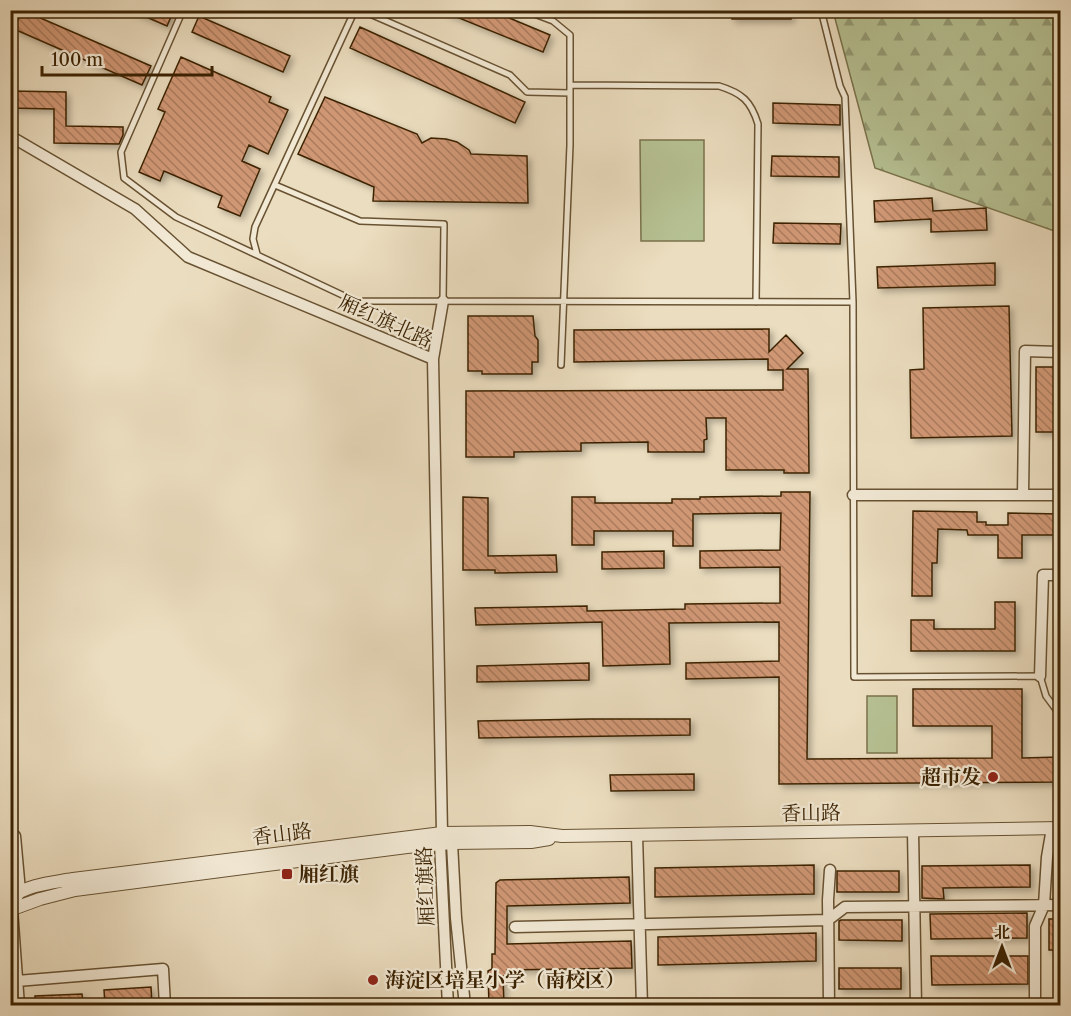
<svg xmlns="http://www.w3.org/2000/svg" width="1071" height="1016" font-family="'Libre Caslon Text','Noto Serif SC',serif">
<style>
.forest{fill:url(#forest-firs);stroke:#79724b;stroke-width:1.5}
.garden{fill:#b6c193;stroke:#79724b;stroke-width:1.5}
.building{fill:url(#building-back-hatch);stroke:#3c2303;stroke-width:1.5;filter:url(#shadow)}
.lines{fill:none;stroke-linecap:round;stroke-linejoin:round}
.service-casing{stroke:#685232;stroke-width:8}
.minor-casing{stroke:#685232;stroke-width:13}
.tertiary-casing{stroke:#685232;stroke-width:14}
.service{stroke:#f2e9d5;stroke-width:5}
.minor{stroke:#f2e9d5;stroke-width:10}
.tertiary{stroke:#f2e9d5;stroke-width:12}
.poi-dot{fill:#8f2418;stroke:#f2e9d5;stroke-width:2}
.labels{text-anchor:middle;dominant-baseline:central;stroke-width:4.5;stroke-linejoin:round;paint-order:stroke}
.street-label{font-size:20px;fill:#3c2303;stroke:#f2e9d5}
.poi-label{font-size:20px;font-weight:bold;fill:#3c2303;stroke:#f2e9d5;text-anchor:start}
</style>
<defs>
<pattern id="forest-firs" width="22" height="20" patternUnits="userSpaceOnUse" patternTransform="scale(1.5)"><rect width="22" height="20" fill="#b6c193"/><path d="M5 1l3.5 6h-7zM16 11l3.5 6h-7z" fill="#959c76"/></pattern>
<pattern id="building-back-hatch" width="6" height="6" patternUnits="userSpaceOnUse" patternTransform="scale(1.5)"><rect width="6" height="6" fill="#d09774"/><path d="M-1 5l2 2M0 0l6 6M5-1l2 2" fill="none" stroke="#aa7b5d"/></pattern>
<filter id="shadow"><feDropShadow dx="3.5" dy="3.5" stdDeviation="3" flood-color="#0004"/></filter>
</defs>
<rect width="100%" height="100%" fill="#ebddbf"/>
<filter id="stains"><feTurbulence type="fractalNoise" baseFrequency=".00333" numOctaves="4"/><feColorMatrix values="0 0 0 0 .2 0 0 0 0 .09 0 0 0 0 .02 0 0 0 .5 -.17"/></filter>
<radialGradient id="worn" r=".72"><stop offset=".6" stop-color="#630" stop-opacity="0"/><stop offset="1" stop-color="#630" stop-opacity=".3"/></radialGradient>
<path class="forest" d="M833,11h227v222l-185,-65z"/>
<path class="garden" d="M640,140h64v101h-63z
M867,696h30v57h-30z"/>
<path class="building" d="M22,10l129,56 -9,19 -128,-56z
M130,10h44l-7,16z
M490,10l60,25 -7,17 -101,-41z
M732,10h59v9h-59z
M199,16l91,40 -7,16 -91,-40z
M360,27l165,75 -10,21 -165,-75z
M181,57l90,40 -2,5 19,8 -20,44 -19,-9 -7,16 18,8 -20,47 -22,-9 4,-11 -58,-25 -4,10 -21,-9 26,-60 -7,-3z
M10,91l56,1v34l57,1v8l-4,9 -65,-1v-34l-44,-1z
M325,97l92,37 5,9 9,-5 15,1 11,3 12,8 2,4 56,2 1,47 -155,-2 1,-14 -76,-33z
M773,103l67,2v20l-67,-2z
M772,156l67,1v20l-68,-1z
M932,198l1,13 53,-3 1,22 -56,2v-13l-56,3 -1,-21z
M774,223l67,1 -1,20 -67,-1z
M995,263v22l-117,3 -1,-21z
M1009,306l3,130 -101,2 -1,-68 14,-1 -1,-61z
M468,316h65l2,20 3,4v22h-6v12h-50v-3h-14z
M769,329v23l17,-17 17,18 -16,16h21l1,104h-25v-3h-58v-52h-20l1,21 -3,1v12h-56v-10l-67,1v8l-67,1v5h-48v-66l317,-1v-20h-15v-11l-194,3v-32z
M1036,367h24v65h-24z
M781,492h29l-3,267 185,-1v-32h-79v-37h109v69l38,-1v25l-281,2v-107l-93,2v-16l93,-2v-39l-110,1 1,41 -67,2 -1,-44 -126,3 -1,-17 112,-2v5l98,-2v-5l95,-1v-36l-80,1v-17l80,-1 1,-37 -88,1v32h-20v-15h-79v14h-22v-48h23v6h77v-4h28v-2l81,-1z
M463,497l25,1v58l68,-1 1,17 -62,1v-3h-32z
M913,511l64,1v10h9v3h22v-12l52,1v21h-38v23h-24v-23h-30l-1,-5 -29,-1 -1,34h-5v33h-20z
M664,551v17l-62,1v-17z
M995,602h20v49h-104v-31h23v9h61z
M589,663v17l-112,2v-16z
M590,719h100v16l-211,3 -1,-17z
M694,774v16l-83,1 -1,-16z
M814,865v29l-159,3v-29z
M1030,865v22l-87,1 1,11 -22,-1v-32z
M837,871h62v21h-62z
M629,877l1,26 -123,3v38l124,-3 1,27 -125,2 1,5 -5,1 1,29h-15l-1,-34 4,-2v-15h3l1,-71 4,-3z
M1027,913v25l-96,1 -1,-25z
M1049,919h11v31h-11z
M841,920h61v21l-63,-1v-19z
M816,933v28l-158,4v-28z
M931,956h97v28l-96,1z
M839,968h62v21h-62z
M151,987l1,18h-47l-1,-15z
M82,994l1,11h-48v-9z"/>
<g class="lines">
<defs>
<path id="service" d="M183,10l-62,142 3,26 52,39 179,84 498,1 1,375 186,-1 6,20 14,19
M361,10l149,65 17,17 43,1
M524,10l29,11 17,14v110l-9,220
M821,10l19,76 5,11 8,205
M570,85l149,1c23,7 32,15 39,38l-2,178
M275,185l85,36 84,3 -1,77
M257,254l-4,-15 2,-12 100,-217"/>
<path id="minor" d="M10,136l125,73 53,48 245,102 9,474 -2,11 8,162
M433,359l10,-58
M853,495h207
M1023,495l2,-144 35,1
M1040,676l3,-101h17
M913,831l3,175
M637,835l5,171
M15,836l5,55 -8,18 7,97
M447,838l5,5 4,75 9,88
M515,927l313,-7 17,-13 215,-2
M17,981l146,-12 2,37
M829,1006l-1,-106 2,-30
M1035,1006v-80l9,-21 3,-48 5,-29"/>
<path id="tertiary" d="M10,898c19,-14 41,-15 63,-19l369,-46 88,-1 32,4 498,-8
M10,910l30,-11 35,-9 332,-43 45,-4 79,-1 18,-3"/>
</defs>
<use href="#service" class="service-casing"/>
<use href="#minor" class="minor-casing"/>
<use href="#tertiary" class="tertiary-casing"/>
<use href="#service" class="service"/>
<use href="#minor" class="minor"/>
<use href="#tertiary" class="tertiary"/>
</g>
<g class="poi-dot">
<circle cx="993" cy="777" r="6"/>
<rect x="281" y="868" width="12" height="12" rx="3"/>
<circle cx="373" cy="980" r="6"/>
</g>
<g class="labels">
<g class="street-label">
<text transform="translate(386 321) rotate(24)">厢红旗北路</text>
<text transform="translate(811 813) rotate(-1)">香山路</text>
<text transform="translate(282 834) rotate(-7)">香山路</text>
<text transform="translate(425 886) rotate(-92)">厢红旗路</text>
</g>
<g class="poi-label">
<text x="981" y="777" text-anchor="end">超市发</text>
<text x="299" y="874">厢红旗</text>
<text x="385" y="980">海淀区培星小学（南校区）</text>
</g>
</g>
<rect width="1071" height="1016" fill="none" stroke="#ebddbf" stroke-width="36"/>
<rect x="12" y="12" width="1047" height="992" fill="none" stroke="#3c2303" stroke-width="3"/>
<rect x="18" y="18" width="1035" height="980" fill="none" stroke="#3c2303" stroke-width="1.5"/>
<g transform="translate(1002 947)" stroke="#f2e9d5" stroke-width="4.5" paint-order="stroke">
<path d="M0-4.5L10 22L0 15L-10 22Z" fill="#3c2303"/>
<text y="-9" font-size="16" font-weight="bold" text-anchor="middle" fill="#3c2303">北</text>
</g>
<path d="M42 66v9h170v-9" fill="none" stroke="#3c2303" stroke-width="3"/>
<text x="51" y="66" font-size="18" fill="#3c2303" stroke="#f2e9d5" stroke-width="4.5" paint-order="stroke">100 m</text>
<rect width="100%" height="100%" filter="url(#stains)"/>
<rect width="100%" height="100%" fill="url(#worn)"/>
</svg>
